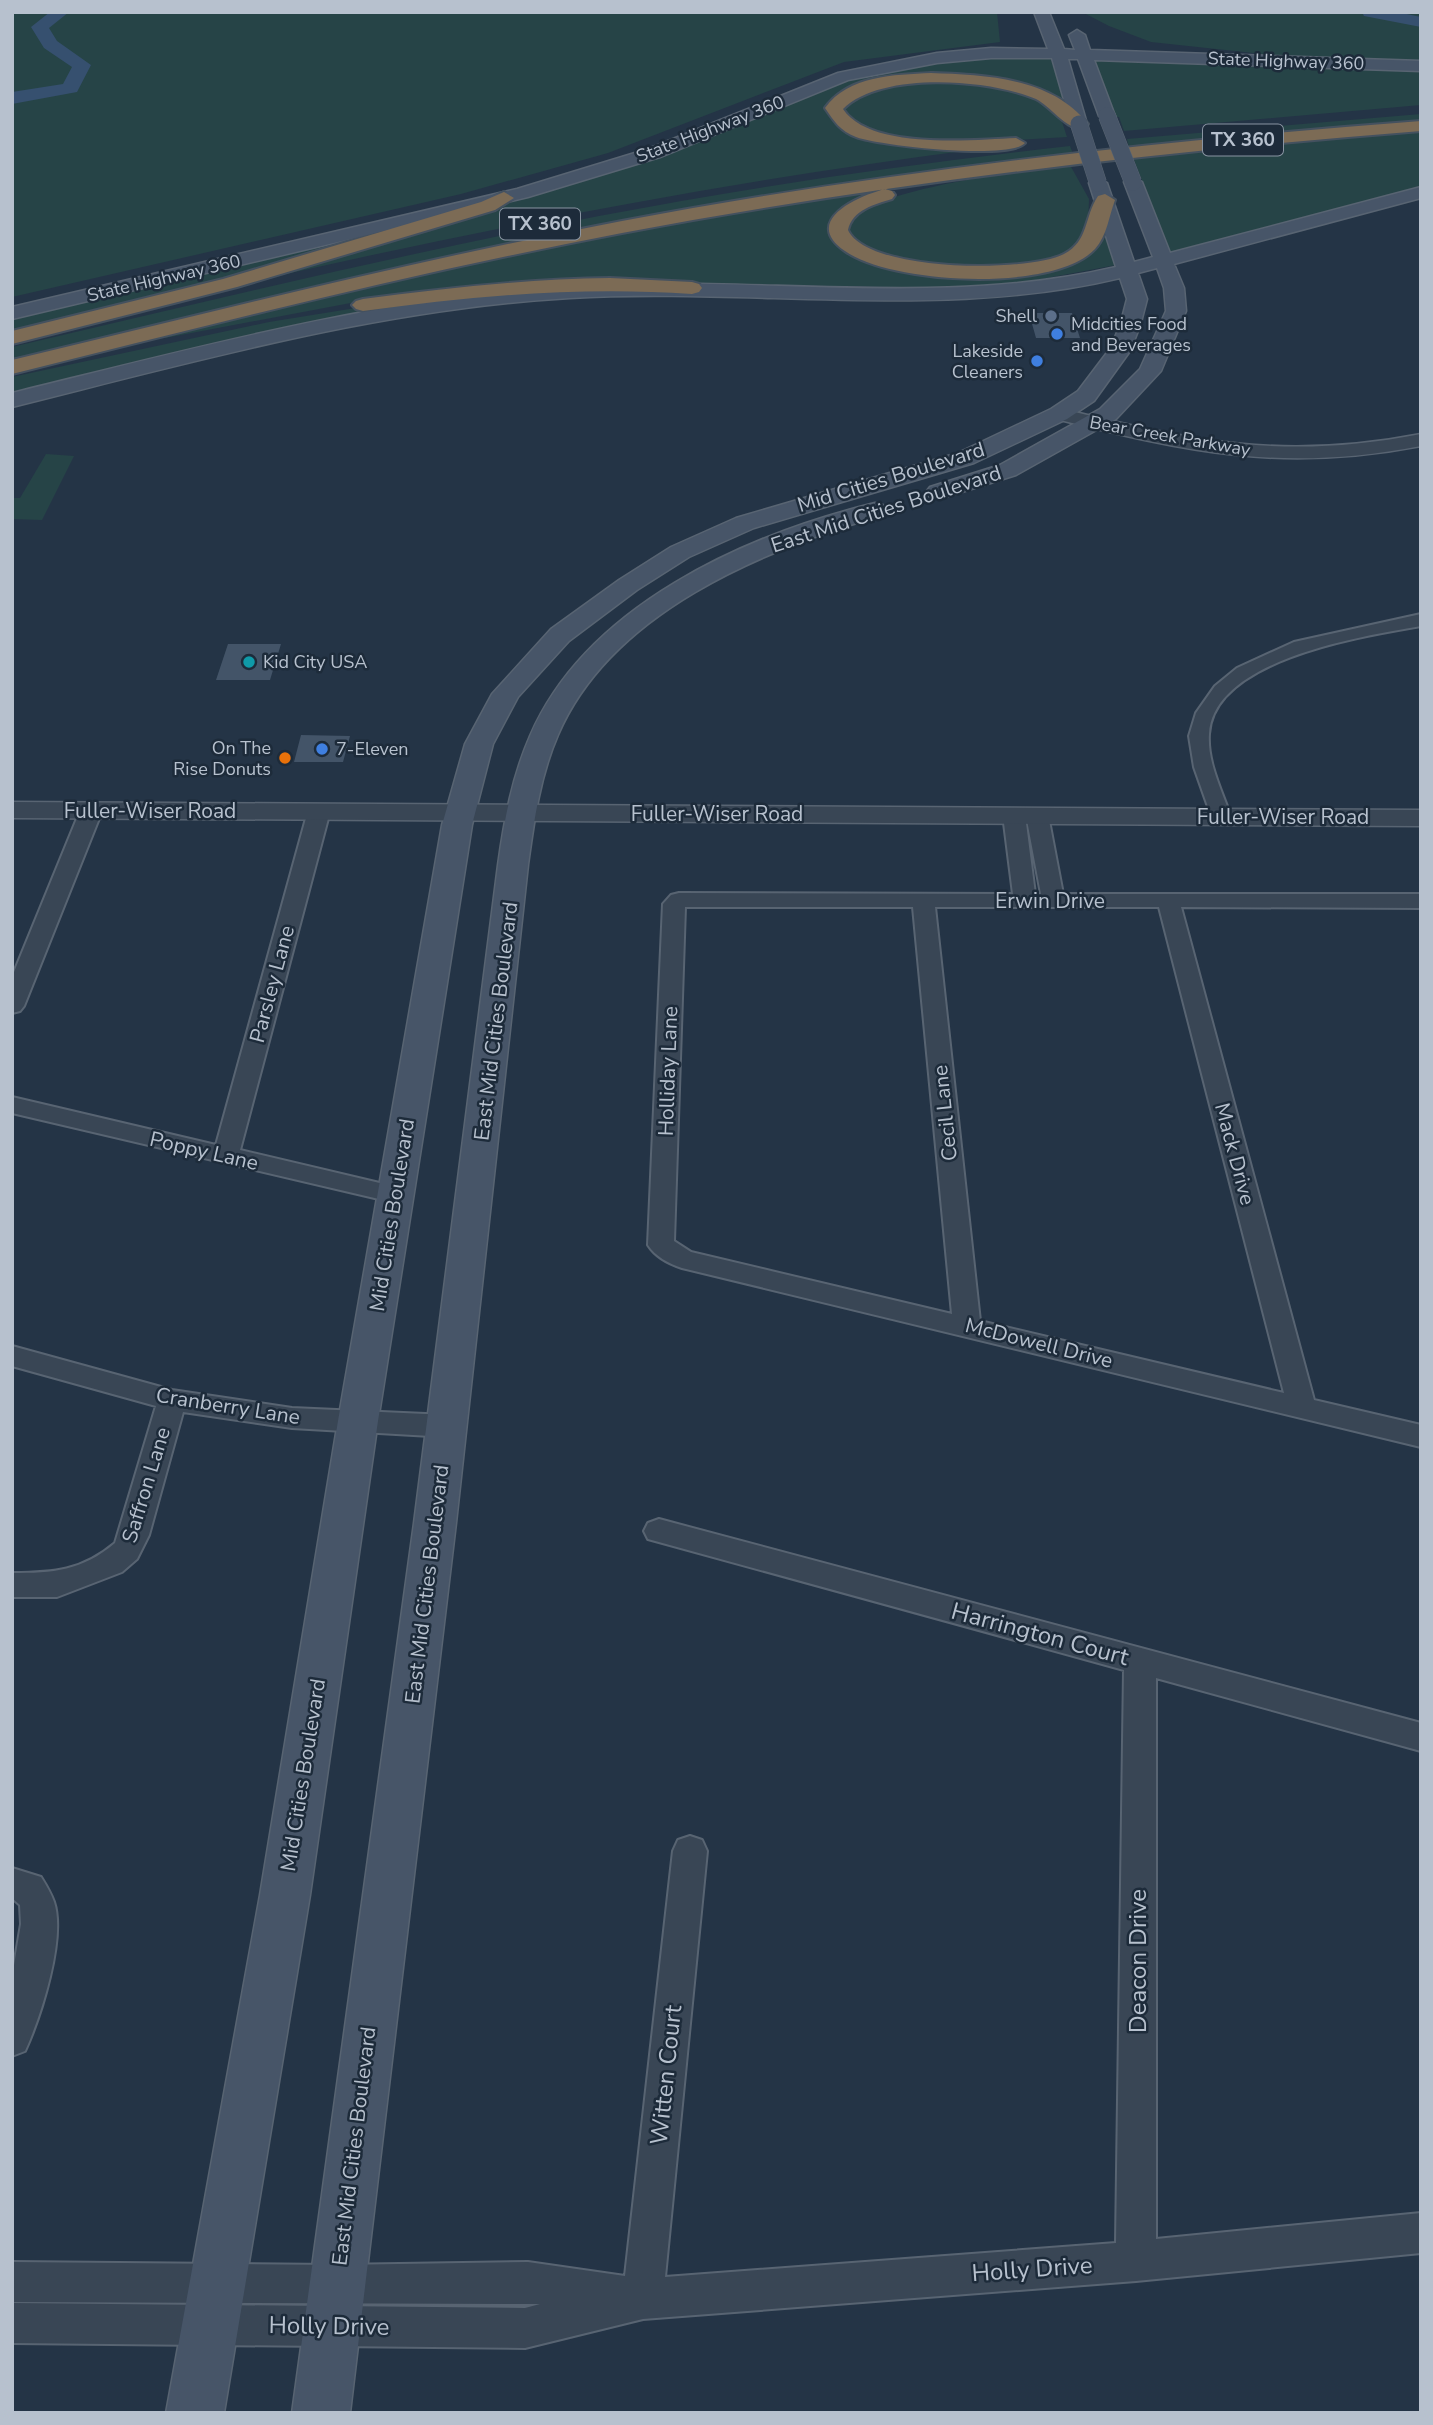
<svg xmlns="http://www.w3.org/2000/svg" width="1433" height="2425" font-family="'Nunito Sans',sans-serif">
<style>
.green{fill:#264447}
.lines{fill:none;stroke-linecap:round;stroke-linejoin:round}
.river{fill:#36506f;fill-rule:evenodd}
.building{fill:#435468}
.minor-casing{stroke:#586472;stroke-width:4}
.tertiary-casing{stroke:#586472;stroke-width:3}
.secondary-casing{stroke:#586472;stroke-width:3}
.motorway-casing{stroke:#44515f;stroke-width:4}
.minor{fill:#394655;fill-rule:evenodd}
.tertiary{fill:#394655;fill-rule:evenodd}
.secondary{fill:#475568;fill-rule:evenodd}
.motorway{fill:#7c6b55;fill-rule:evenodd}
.secondary-bridge-casing{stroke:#586472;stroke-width:18;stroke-linecap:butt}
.secondary-bridge{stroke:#475568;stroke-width:17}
.service-dot{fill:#5c6f8a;stroke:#1d2b3a;stroke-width:2.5}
.shop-dot{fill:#3f7fe0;stroke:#1d2b3a;stroke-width:2.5}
.culture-dot{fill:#0f9aa8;stroke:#1d2b3a;stroke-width:2.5}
.food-dot{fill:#e8710a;stroke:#1d2b3a;stroke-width:2.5}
.labels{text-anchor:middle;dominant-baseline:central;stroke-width:5;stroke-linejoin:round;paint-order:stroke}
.far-street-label{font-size:18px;fill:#b7c1ce;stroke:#1d2b3a}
.far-poi-label{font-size:18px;fill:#b7c1ce;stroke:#1d2b3a;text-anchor:end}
.shield{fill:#1d2b3a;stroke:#8994a2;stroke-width:2}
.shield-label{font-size:19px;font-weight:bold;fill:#b7c1ce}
.street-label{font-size:21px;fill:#b7c1ce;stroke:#1d2b3a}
.near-street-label{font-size:24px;fill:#b7c1ce;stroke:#1d2b3a}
</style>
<rect width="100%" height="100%" fill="#243446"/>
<path class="green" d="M12,12h985l3,30 -156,20 -236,91 -147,41 -449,103z
M1082,12h339v49l-140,-5 -130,-14 -42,-16z
M1015,56l35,1 15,44h-6l-44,-16 -124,-5 -62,33 15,15 127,22c-249,32 -494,80 -738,136l394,-121 207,-81 39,-10 60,-11z
M1094,60l327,10v35l-297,26 -5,-14h-4z
M935,80c36,3 95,3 121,32 6,7 8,16 11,25l-117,7 -71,-9 -29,-13 -9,-15 39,-21z
M1421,114v8l-79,5 -213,21 -2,-9z
M1421,131v57l-251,66 -37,-97z
M1070,146l3,8 -326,48 -735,161v-16c195,-46 390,-93 587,-131 156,-30 313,-52 471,-70z
M1070,165l19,34 -1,29 -17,24 -46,15 -86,2 -70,-17 -23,-19 7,-21c68,-29 144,-37 217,-47z
M934,182c-34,6 -87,10 -104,44l8,17 -2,2c48,33 104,30 160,27 13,0 30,2 42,-2 25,-9 46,-32 73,-32l5,27 -90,17 -86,6 -268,-5 -316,19 -191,36 -1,-2c141,-34 282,-70 424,-97 115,-22 230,-40 346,-57z
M397,227l-40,16 -345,92v-19z
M476,297l-464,100v-20l257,-55 93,-15z
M46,454l28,2 -32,64 -30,-1v-21h8z"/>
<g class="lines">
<path class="river" d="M50,12h19l-20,16 8,13 34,24 -14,27 -65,12v-12l51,-8 9,-17 -28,-19 -13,-21z
M1362,12h35l24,5v10l-57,-11z"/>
</g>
<path class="building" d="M1029,313h43l8,25h-44z
M228,644h53l-11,36h-54z
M301,735l49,1 -7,26h-49z"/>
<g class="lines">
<defs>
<path id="minor" d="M1421,614v12c-57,10 -208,33 -212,108 -2,28 13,57 22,83l-4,4h-14l-19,-54 -5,-31 7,-23 19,-27 22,-18 57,-26z
M91,805l7,2 4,4 -78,195 -4,5 -8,2v-36l68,-166 4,-4z
M319,805l7,2 4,4 -90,339 165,39 4,6 -4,6 -9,2 -384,-90v-16l204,48 92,-334 4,-4z
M1014,809l7,2 4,4 10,79h6l-15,-79 4,-4h14l4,4 15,79h358v14l-240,-1 133,493 107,25v22l-739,-179c-13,-4 -27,-12 -34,-23l15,-341 8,-9 8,-2 334,1 -10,-79 4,-4zM685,907h228l39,407 -261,-62 -17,-11zM935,907h224l125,486 -304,-72z
M12,1346l160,44 120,18 156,7 10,4 5,7 -5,7 -10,4 -156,-9 -109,-16 -34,123 -12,24 -15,13 -65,25h-45v-24c41,0 70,-2 103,-30l41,-137 -144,-40z
M659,1519l762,204v28l-265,-73v561l265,-26v40l-285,28 -493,38 -118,29 -513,-5v-40l513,5 15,-4 -528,-2v-40l324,3 192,-3 97,14 48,-425 5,-11 12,-4 12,4 5,11 -42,426 451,-34 8,-573 -476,-131 -4,-8 4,-8z
M12,1868l29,9c5,8 10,16 13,25 12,36 -13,114 -29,149l-13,5v-79l9,-53 -1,-19 -8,-7z"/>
<path id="tertiary" d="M1059,408c133,33 224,53 362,26v12c-140,27 -234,6 -369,-28l-3,-4z
M12,802l1409,8v16l-1409,-8z"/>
<path id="secondary" d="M1034,12h15l15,37 11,1 -6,-15 8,-5 8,5 5,15 331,11v10l-327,-11 21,56 -8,5 -8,-5 -21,-57h-10l19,65 -8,5 -8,-5 -19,-66h-61l-54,5 -89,17 -188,77 -132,40 -516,122v-12l505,-118 131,-40 190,-76 99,-20 54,-5 57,1z
M1133,177l9,5 28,71 251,-66v11l-247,66 10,24 2,23 -25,60 -45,48 -100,56 -70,22h-16l-4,-5 4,-5 70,-22 100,-56 40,-40 26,-58 -2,-23 -7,-20 -19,5 9,26 -7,27 -10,25 -36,50 -27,18 -93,44 -220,65 -65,29 -52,33 -68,51 -51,56 -25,47 -21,81 -94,596 -68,474 -86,518h-58l94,-518 78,-474 104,-596 23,-81 27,-50 59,-65 68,-49 52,-33 65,-29 222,-65 93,-44 27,-18 31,-41 11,-24 7,-27 -7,-21c-179,43 -368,9 -550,20 -190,11 -374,63 -558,109v-14c183,-45 367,-95 556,-107 182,-12 370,23 548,-19l-27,-84 9,-5 9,5 27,79 19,-5 -29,-75z
M875,503l8,2 4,5 -4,5c-120,35 -272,97 -325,220 -18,41 -24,86 -30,130l-72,658 -106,890h-58l122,-890 84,-658c6,-44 14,-88 32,-129 56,-130 215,-201 345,-233z"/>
<path id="motorway" d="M931,73c53,2 121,4 157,51l-3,4c-18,4 -33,-21 -49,-29 -47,-20 -155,-28 -193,10 27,41 129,31 173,29l9,5c-15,17 -145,3 -169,-6 -16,-6 -22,-16 -31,-29 24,-33 69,-33 106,-35z
M1421,121v10c-268,21 -535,52 -799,102 -205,39 -407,90 -610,141v-14c203,-49 405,-100 610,-139 264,-50 531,-80 799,-100z
M885,189l7,2 3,4 -3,4c-17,5 -40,11 -44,31 19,42 179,43 216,24 25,-13 20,-37 34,-58l7,-2 10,6c-6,16 -8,36 -20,49 -41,44 -204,35 -250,2 -44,-30 13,-55 40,-62z
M504,192l10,6 -19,12 -258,77 -225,57v-13l211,-52 258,-77z
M610,278l82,4 7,2 3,4 -3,4 -7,2c-111,-8 -219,2 -329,17l-7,-2 -4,-4 4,-4 7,-2c82,-11 164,-20 247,-21z"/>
</defs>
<use href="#minor" class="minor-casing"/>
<use href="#tertiary" class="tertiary-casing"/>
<use href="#secondary" class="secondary-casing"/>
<use href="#motorway" class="motorway-casing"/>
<use href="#minor" class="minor"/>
<use href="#tertiary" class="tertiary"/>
<use href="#secondary" class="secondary"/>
<use href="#motorway" class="motorway"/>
<defs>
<path id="secondary-bridge" d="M1107,116l26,66
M1079,124l19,59"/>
</defs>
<use href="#secondary-bridge" class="secondary-bridge-casing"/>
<use href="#secondary-bridge" class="secondary-bridge"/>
</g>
<circle class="service-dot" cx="1051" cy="316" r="7"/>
<g class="shop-dot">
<circle cx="1057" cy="334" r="7"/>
<circle cx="1037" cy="361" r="7"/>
<circle cx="322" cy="749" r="7"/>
</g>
<circle class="culture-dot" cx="249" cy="662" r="7"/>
<circle class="food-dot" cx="285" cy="758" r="7"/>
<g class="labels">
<g class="far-street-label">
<text transform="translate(1286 61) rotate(2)">State Highway 360</text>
<text transform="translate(710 129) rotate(-21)">State Highway 360</text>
<text transform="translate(164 278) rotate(-13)">State Highway 360</text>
<text transform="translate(1170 436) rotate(10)">Bear Creek Parkway</text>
</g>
<g class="far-poi-label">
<text x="1037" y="316">Shell</text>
<text x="1071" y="324" text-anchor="start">Midcities Food<tspan x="1071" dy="21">and Beverages</tspan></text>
<text x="1023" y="351">Lakeside<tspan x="1023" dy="21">Cleaners</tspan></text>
<text x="263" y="662" text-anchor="start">Kid City USA</text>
<text x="271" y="748">On The<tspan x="271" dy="21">Rise Donuts</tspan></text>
<text x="336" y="749" text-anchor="start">7-Eleven</text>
</g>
<g class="shield">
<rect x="1203" y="124.5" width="80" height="31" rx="5"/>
<rect x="500" y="208.5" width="80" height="31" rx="5"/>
</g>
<g class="shield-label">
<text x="1243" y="140">TX 360</text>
<text x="540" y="224">TX 360</text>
</g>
<g class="street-label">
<text transform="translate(891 477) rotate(-17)">Mid Cities Boulevard</text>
<text transform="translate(886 509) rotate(-18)">East Mid Cities Boulevard</text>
<text x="150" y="811">Fuller-Wiser Road</text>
<text x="717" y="814">Fuller-Wiser Road</text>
<text x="1283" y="817">Fuller-Wiser Road</text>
<text x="1050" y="901">Erwin Drive</text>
<text transform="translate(272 984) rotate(-75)">Parsley Lane</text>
<text transform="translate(496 1021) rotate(-83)">East Mid Cities Boulevard</text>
<text transform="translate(668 1071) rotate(-88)">Holliday Lane</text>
<text transform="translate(945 1113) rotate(-96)">Cecil Lane</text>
<text transform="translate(204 1151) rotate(13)">Poppy Lane</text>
<text transform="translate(1235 1154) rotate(75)">Mack Drive</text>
<text transform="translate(392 1215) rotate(-81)">Mid Cities Boulevard</text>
<text transform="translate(1039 1343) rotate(14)">McDowell Drive</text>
<text transform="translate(228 1406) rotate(9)">Cranberry Lane</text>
<text transform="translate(146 1485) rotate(-73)">Saffron Lane</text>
<text transform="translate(427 1584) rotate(-83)">East Mid Cities Boulevard</text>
<text transform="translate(303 1775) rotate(-81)">Mid Cities Boulevard</text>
<text transform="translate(354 2146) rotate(-83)">East Mid Cities Boulevard</text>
</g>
<g class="near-street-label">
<text transform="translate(1040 1634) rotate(15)">Harrington Court</text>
<text transform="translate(1138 1961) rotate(-90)">Deacon Drive</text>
<text transform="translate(666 2075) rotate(-84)">Witten Court</text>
<text transform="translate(1032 2269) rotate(-4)">Holly Drive</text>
<text transform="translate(329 2326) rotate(1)">Holly Drive</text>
</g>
</g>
<rect width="1433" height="2425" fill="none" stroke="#b7c1ce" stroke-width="28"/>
</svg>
